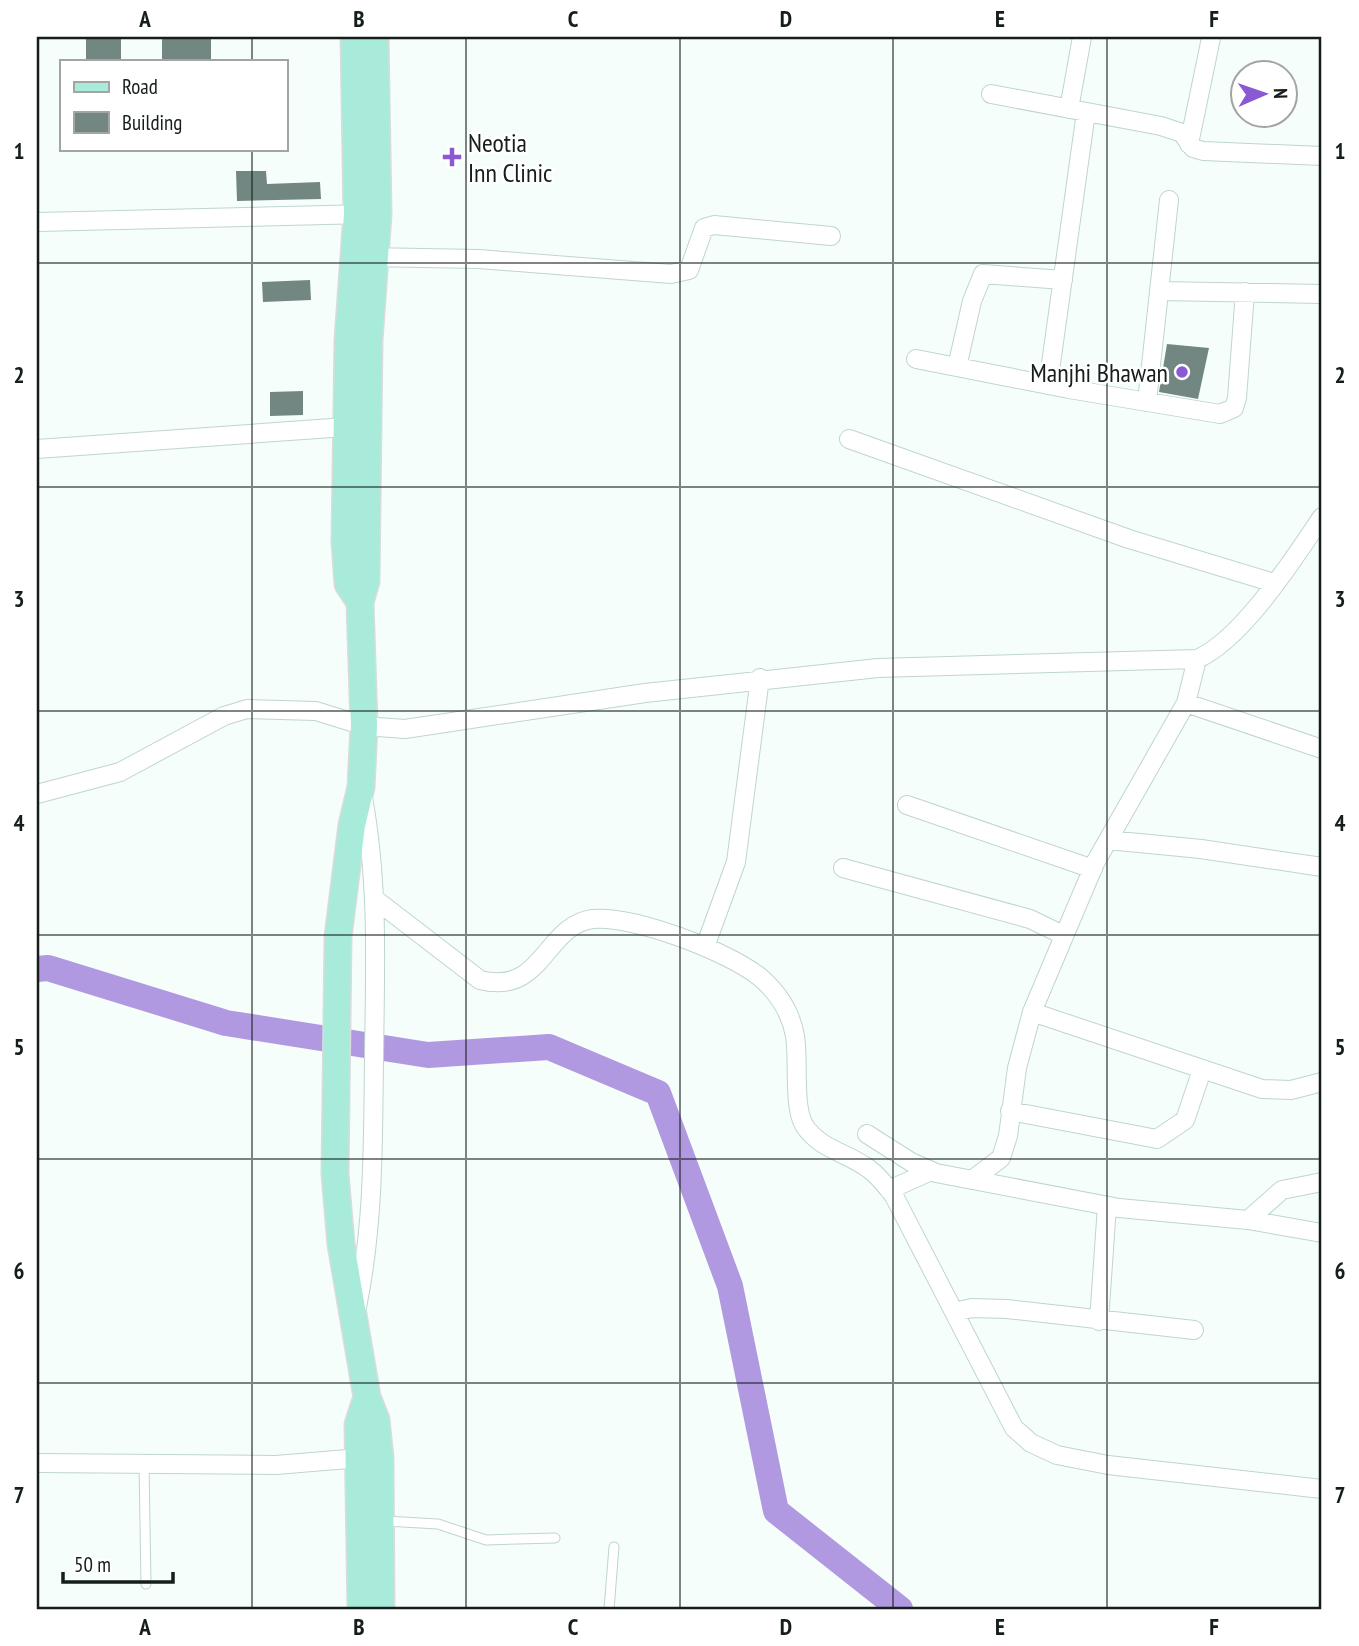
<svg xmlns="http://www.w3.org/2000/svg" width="1359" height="1646" font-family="'PT Sans Narrow',sans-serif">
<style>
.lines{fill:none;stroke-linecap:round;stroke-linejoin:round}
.river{stroke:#b199e1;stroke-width:26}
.building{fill:#728781}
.lane-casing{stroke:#bfd5cf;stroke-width:11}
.street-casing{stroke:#bfd5cf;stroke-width:20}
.primary-casing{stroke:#dadbdb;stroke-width:29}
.lane{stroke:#fff;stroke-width:9}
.street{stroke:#fff;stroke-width:18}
.primary{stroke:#a9ebdb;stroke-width:26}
.grid{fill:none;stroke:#161e1c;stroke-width:2;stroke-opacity:0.55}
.poi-dot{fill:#8b5ad3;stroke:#fff;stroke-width:2.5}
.labels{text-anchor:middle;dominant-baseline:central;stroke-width:5;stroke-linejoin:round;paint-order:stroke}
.poi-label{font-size:26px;fill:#161e1c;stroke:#fff;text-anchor:start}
.neatline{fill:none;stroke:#161e1c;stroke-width:2.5}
.grid-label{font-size:23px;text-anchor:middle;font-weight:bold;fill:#161e1c}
</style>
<rect width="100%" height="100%" fill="#f5fefb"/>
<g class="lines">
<path class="river" d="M37,969l11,-1 178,55 202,32 121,-8 109,46 72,193 46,225 124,98"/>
</g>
<path class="building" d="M86,37h35v24h-35z
M162,37h49v24h-49z
M236,171h30l1,13 53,-2 1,17 -84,2z
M310,280l1,20 -48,2 -1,-20z
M1167,344l42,4 -11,51 -39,-7z
M303,391v24l-33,1v-24z"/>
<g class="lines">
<defs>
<path id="lane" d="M144,1463l2,121
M385,1521l53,3 48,16 69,-2
M609,1609l5,-62"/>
<path id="street" d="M991,94l170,32 21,7 11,15 10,3 119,5
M1069,109l13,-72
M1189,144l22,-106
M37,222l330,-8
M366,257l113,2 192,15 18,-4 15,-42 10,-3 117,11
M1159,291l163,3
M916,359l153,30 151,25 14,-6 3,-10 8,-106
M957,367l15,-66 11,-27 80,6
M1048,385l38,-273
M1147,402l22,-202
M849,439l280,100 145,44
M37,449l309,-22
M1186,703l136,46
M37,794l83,-22 104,-56 23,-7 69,2 48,15 41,3 240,-36 233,-25 319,-9c45,-19 97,-101 125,-142
M907,805l186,64
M1108,840l93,9 121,18
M843,868l187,51 33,16
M376,900l104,80c64,16 64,-55 113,-61 40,-4 137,33 168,59 17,15 30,35 34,58 4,24 -2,70 9,89 15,24 44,28 65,44 10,7 17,17 25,27l120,232 17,15 26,12 51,10 214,24
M705,947l31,-85 24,-184
M1032,1012l230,77 29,1 31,-8
M1010,1111l147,28 28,-19 17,-50
M867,1134l44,28 25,11 183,35 129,12 74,13
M972,1180l29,-22 7,-22 9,-68 15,-56 63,-149 91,-160 11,-44
M889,1190l42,-19
M1248,1220l34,-30 40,-8
M357,1307c17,-82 16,-166 17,-250 1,-87 5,-173 -11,-259
M954,1312l18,-4 35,1 187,21
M1099,1321l8,-115
M37,1463l239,2 84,-7"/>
<path id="primary" d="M354,37l3,177 -9,126 -3,202 3,42 12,18
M375,37l3,177 -9,126 -3,241 -6,21 4,124 -3,61 -9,38 -14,112 -3,237 6,70 26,153 9,23 4,38 1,151
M361,1609l-3,-184 9,-28"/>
</defs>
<use href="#lane" class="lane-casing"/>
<use href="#street" class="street-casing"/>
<use href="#primary" class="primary-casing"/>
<use href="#lane" class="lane"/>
<use href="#street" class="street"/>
<use href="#primary" class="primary"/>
</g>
<path class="grid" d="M252,37v24M466,37v1572M680,37v1572M893,37v1572M1107,37v1572M252,149v1460M37,263h1285M37,487h1285M37,711h1285M37,935h1285M37,1159h1285M37,1383h1285"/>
<g class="poi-dot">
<path d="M448.5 146.5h7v7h7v7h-7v7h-7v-7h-7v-7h7z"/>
<circle cx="1182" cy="372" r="7"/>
</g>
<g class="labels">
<g class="poi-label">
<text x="468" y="142">Neotia<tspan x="468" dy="30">Inn Clinic</tspan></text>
<text x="1168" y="372" text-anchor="end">Manjhi Bhawan</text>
</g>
</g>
<rect width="1359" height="1646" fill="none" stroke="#ffffff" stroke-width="77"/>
<rect x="60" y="60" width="228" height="91" fill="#ffffff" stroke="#a2a5a4" stroke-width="2"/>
<rect x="74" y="82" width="35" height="10" fill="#a9ebdb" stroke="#a2a5a4" stroke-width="2"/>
<text x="122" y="94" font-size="21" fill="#161e1c">Road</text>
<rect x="74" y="112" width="35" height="21" fill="#728781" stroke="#a2a5a4" stroke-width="2"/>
<text x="122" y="130" font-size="21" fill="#161e1c">Building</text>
<g transform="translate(1264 94) rotate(88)"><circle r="33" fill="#ffffff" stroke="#a2a5a4" stroke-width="2"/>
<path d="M0-5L12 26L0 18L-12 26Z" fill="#8b5ad3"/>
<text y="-10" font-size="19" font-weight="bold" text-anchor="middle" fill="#161e1c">N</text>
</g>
<path d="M63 1572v10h110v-10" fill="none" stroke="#161e1c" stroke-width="3.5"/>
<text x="74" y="1572" font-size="21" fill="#161e1c" stroke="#ffffff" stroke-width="5" paint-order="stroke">50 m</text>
<rect x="38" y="38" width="1282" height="1570" class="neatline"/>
<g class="grid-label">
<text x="145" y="27">A</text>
<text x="359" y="27">B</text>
<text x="573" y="27">C</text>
<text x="786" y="27">D</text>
<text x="1000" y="27">E</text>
<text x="1214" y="27">F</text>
<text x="19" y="159">1</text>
<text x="1340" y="159">1</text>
<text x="19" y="383">2</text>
<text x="1340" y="383">2</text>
<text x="19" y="607">3</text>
<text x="1340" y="607">3</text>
<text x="19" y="831">4</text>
<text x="1340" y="831">4</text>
<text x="19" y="1055">5</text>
<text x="1340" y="1055">5</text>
<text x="19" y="1279">6</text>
<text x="1340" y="1279">6</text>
<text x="19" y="1503">7</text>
<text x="1340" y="1503">7</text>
<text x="145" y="1635">A</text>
<text x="359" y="1635">B</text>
<text x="573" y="1635">C</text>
<text x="786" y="1635">D</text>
<text x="1000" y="1635">E</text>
<text x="1214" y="1635">F</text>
</g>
</svg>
